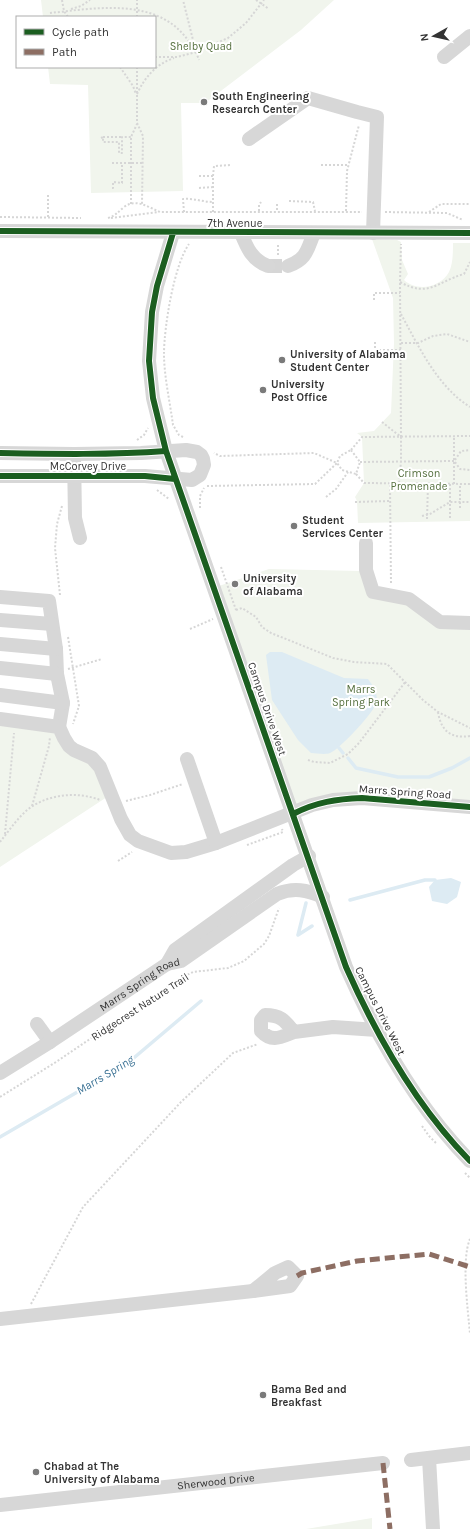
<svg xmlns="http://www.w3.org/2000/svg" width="470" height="1529" font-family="Karla,sans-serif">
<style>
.green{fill:#f1f5ed}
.water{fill:#ddebf3}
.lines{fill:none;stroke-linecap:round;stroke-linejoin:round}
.stream{stroke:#ddebf3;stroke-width:3.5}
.minor-tunnel{stroke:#d6d6d6;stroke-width:14;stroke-dasharray:14 7;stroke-linecap:butt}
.path{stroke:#d6d6d6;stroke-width:2;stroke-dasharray:2 2;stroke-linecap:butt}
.minor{stroke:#d7d7d7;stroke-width:14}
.quiet{stroke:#8d6e63;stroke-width:5;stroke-dasharray:10 5;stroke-linecap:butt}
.cycleway-casing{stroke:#fff;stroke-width:8}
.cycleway{stroke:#1b5e20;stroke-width:6}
.poi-dot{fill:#7a7a7a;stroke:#fff;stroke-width:1.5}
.labels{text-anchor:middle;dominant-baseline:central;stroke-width:4;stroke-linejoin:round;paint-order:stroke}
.park-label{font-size:11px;fill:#56703f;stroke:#fff}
.poi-label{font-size:11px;font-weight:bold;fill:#333;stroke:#fff;text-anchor:start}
.street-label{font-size:11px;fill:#333;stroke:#fff}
.water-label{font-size:12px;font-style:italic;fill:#3f7597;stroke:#fff}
</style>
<rect width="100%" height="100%" fill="#fff"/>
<path class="green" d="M41,0h293l-33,30 -96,73h-24l2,88 -92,2 -3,-108 -38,-1 -2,-17h107v-50h-112z
M372,239l25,1 4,2 1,18 6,14 -4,6c13,12 36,8 45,-8 4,-8 4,-20 4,-29h17v278l-112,2 -1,-22 -2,-4 9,-14 -2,-46 -5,-4 17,-2 17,-18 3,-70 -1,-45z
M269,569l91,2 13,21 36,7 31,23 30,1v184l-108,-9 -69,16 -80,-226z
M0,723l49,6 43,36 15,32 -107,70z
M372,1518v11h-66z"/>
<path class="water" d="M270,652h12l62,26 24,1c5,7 11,14 8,25 -3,9 -37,46 -46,49 -5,2 -14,0 -19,0l-13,-13 -26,-40 -6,-45z
M451,878l10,4 -4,15 -10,7 -15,-3 -3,-14 6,-7z"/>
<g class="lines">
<path class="stream" d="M339,748l4,5
M348,758l8,10 42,9h31l23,-9 18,-10
M350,900l75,-20h10
M298,935l8,-32
M298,935l14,-9
M0,1137l129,-75 72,-61"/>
<path class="minor-tunnel" d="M268,266h20"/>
<path class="path" d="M62,0l2,11 4,6
M256,0l13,9
M71,9l10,-3 9,-6
M50,13c38,-4 89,-13 122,11 10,7 17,17 24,28l-13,-52
M137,17v-17
M196,52l3,8
M155,57h22l19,-5 32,-14 18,-15 18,-23
M120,67l13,19 3,8
M137,67v56l6,13 -1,68
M137,94c8,-17 19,-30 37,-36
M103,137h19
M101,138l2,-1v5h16v11h3v-16h9
M112,163h31
M321,165h27
M199,176h14v36
M213,176l1,-10 16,-1
M112,188h1v-6l9,1v-20
M199,188l14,-1
M48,195v22
M289,201l24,1 2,9
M131,204v-67l6,-13
M277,204v7
M259,211v-6l2,-3
M346,211l1,-40 12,-46
M184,212l-1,-13c11,-1 20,3 30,3
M385,212l62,1 16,7
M429,212l12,-8h29
M0,217l81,1
M108,218c7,-2 10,-6 16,-11 12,-9 24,0 36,5h202
M111,218l48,-6
M278,245v10
M400,282c29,16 36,0 64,-8l6,-12
M374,300v-7h26
M401,314c18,33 36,72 69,93
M375,342v8h26
M401,343h17l15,-7 14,-2 23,8
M382,422l19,15v24l-2,23
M183,437l-4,-2 -6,-10c-3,-23 -9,-49 -9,-71 0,-27 10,-89 25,-110
M401,437l-1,-155 1,-38
M137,440l7,-5 4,-7
M351,450l11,-13 108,-1
M351,450l9,12 -4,12 -14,-4 -5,-7 3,-7z
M455,460l6,-9 9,-1
M360,462l94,-1
M455,462l5,7 10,1
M356,474l8,9 106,1
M454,484v-47
M390,485l1,99
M207,486l108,-2 22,-21 -23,-10 -94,3 -6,-3
M157,490l12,9
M326,497l10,-8 12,-17
M355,502l35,-1
M200,508v-12l4,-8
M460,508v-24
M422,516l8,-2 20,-12h20
M450,518v-34
M427,519l1,-35
M221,567l15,43
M60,595l-5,-47 2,-24 5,-18
M236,610l6,-2 14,9 6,10 9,6 62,25 21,4 33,2 36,36 15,12 32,16
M190,629l23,-10
M68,637l11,69 -6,18
M68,669l34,-10
M438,712c3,19 13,27 32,24
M308,760l6,2 16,1 18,-9 11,-11 47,-62
M126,801l24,-6 33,-11
M32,806l17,-60 1,-9
M5,834l9,-101
M0,842c8,-10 16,-22 26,-31 20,-17 51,-20 74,-11
M247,845l36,-13 -1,-3
M118,861l14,-9
M0,1097l56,-35 121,-82 16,-8 35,-4 16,-7 20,-17 5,-8 10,-28
M422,1126l7,10 8,8
M465,1173l5,5
M470,1239c-9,21 -2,71 0,95
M31,1304l52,-97 98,-105 52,-49 25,-9"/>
<g class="minor">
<path d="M444,57l26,-21"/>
<path d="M249,139l59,-41 49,14 20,5 -4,116"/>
<path d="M0,231l470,2"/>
<path d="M173,233l-16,53 -5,26 -3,49 4,37 13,53 180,516c31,70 70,139 124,194"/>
<path d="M241,233c6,15 11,27 27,33"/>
<path d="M288,266c19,-7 19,-16 26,-33"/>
<path d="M0,453l74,1 67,-1 45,-3 11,2 4,3 2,4 1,6 -4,10 -8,5 -47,-4h-145"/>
<path d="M74,454l1,64 5,20"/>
<path d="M366,543v27l7,22 36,7 31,23 30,1"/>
<path d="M0,597l49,4 7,48 1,25 6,29 -4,24"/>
<path d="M0,620l52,4"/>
<path d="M0,644l56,5"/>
<path d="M0,668l57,6"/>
<path d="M0,695l63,8"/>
<path d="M0,719l59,8 5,11 5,8 5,4 18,8 8,9 21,52 9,16 8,6 33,12 15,-1 30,-9 96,-38 21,-5 29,-2 108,9"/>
<path d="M187,759l29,84"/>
<path d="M167,964l8,-14 118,-85 16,-9"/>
<path d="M37,1024l13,18"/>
<path d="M294,1032c-13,5 -22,11 -33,-1v-11l4,-5c16,0 20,6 29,17l39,-5 44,3"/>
<path id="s1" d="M0,1073l50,-31 117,-78 14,-3 96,-67c17,-7 30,-4 46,3"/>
<path d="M288,1267l9,9 -7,10 -37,5 22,-18z"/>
<path d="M0,1319l253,-28"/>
<path d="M429,1458l4,71"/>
<path d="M411,1460l59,-7"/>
<path id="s2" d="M0,1505l383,-42"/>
</g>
<path class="quiet" d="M297,1276l5,-3 55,-12 72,-7 41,13
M383,1463l7,66"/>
<defs>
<path id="cycleway" d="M0,231l470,2
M173,233l-16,53 -5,26 -3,49 4,37 13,53 180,516c31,70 70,139 124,194
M0,453c55,1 111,2 166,-2
M0,476h145l30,3
M293,814c23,-12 44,-15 69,-16l108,9"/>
</defs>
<use href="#cycleway" class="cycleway-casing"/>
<use href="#cycleway" class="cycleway"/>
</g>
<g class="poi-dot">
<circle cx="204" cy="102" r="4"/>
<circle cx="282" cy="360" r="4"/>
<circle cx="263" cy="390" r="4"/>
<circle cx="294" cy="526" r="4"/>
<circle cx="235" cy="584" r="4"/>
<circle cx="263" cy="1395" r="4"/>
<circle cx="36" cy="1472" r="4"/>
</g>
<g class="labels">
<g class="park-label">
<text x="201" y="46">Shelby Quad</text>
<text x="419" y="473">Crimson<tspan x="419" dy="13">Promenade</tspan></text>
<text x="361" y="689">Marrs<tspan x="361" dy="13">Spring Park</tspan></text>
</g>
<g class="poi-label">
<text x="212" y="96">South Engineering<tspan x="212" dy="13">Research Center</tspan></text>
<text x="290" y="354">University of Alabama<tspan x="290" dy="13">Student Center</tspan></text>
<text x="271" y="384">University<tspan x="271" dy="13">Post Office</tspan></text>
<text x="302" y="520">Student<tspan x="302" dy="13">Services Center</tspan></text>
<text x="243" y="578">University<tspan x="243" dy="13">of Alabama</tspan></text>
<text x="271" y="1389">Bama Bed and<tspan x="271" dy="13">Breakfast</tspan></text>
<text x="44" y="1466">Chabad at The<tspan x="44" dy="13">University of Alabama</tspan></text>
</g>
<g class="street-label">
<text x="235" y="223">7th Avenue</text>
<text x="88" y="466">McCorvey Drive</text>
<text transform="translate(267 709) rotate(71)">Campus Drive West</text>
<text transform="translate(405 792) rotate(4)">Marrs Spring Road</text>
<text stroke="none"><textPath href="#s1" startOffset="166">Marrs Spring Road</textPath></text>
<text transform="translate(140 1007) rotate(-33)">Ridgecrest Nature Trail</text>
<text transform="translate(380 1011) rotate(63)">Campus Drive West</text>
<text stroke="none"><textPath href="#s2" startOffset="217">Sherwood Drive</textPath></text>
</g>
<g class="water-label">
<text transform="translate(105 1075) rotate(-31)">Marrs Spring</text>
</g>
</g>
<rect x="16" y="16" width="140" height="52" fill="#ffffff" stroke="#adadad"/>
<rect x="24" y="29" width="20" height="6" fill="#1b5e20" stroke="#adadad"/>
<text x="52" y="36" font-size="12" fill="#333333">Cycle path</text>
<rect x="24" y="49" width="20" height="6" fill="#8d6e63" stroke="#adadad"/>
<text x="52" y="56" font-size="12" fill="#333333">Path</text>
<g transform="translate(434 36) rotate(262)" stroke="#ffffff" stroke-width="3" paint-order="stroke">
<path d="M0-3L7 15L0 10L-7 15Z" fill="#333333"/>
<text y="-6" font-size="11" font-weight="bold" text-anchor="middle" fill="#333333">N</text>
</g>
</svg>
